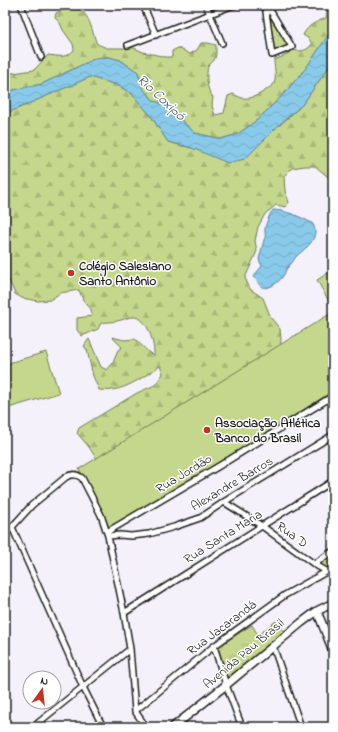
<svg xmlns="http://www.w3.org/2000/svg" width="338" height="732" font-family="'Indie Flower',sans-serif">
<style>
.grass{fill:url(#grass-tufts);stroke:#707a54}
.forest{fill:url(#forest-firs);stroke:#707a54}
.pitch{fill:#c5d78c;stroke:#707a54}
.water{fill:url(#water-waves);stroke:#5d8498}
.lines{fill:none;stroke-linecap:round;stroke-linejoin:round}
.street-casing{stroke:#1c1c1c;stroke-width:8}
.secondary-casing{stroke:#1c1c1c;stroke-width:10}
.street{stroke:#fff;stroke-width:5}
.secondary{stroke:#fff;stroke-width:7}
.poi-dot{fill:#c8321e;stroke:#fff;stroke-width:1.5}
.labels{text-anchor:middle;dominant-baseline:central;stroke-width:3;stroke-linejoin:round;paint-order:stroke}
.poi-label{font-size:13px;font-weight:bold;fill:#1c1c1c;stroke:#fff;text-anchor:start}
.street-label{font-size:13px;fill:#1c1c1c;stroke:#fff}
.water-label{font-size:14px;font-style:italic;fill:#425964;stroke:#fff}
</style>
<defs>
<pattern id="grass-tufts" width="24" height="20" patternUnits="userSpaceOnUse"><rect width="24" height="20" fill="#c5d78c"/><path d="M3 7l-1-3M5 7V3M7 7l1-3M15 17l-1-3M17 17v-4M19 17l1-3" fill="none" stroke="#a9b878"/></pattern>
<pattern id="forest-firs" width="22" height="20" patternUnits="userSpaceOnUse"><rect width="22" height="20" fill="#c5d78c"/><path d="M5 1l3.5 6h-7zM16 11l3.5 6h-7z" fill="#a9b878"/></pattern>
<pattern id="water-waves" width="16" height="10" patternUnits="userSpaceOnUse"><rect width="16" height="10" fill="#89caea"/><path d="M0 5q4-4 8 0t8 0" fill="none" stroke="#76adc8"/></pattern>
</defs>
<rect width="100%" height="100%" fill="#f4f1fb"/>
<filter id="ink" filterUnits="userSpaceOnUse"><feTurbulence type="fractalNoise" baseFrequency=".025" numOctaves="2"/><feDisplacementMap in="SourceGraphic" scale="8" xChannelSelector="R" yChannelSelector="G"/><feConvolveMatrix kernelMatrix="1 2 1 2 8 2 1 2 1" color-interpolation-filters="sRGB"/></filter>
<g filter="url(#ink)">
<path class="grass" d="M266,6l25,40 -19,8z
M333,554v12l-5,3 -10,-5z
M276,621l9,11 -58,48 -9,-34 34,-21 6,10z"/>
<path class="forest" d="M326,5h7v25l-6,7 -21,31 -24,28 -25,24 -19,14 -17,5 -26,-6 -12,-11 -13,-16 -16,-5 -10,-11 -6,-18 -18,-12 -11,-3 -13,1 -54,26 -37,8v-21l1,3 28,-4 14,-15c11,1 18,4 26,-5l-1,-6 -10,-14 -3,-7 -5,-5 1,-5c4,-1 8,-4 12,-5 21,-4 23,22 29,36l10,4h27l9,4 23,5h6v-6l6,-3 12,6 7,-4 4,-7h7l8,2c0,11 1,14 -8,21 -2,9 -2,24 5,31l-1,9 3,9 9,-2 4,-17 5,-2c2,1 6,3 9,4 12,2 23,-7 32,-14 3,-10 0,-15 0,-24l8,-3 11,-7c8,2 14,1 19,-6l-3,-5 -6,-4c5,-10 13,-13 23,-17l1,-8z
M333,61v120l-18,-15h-10l-13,2 -8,8 1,15 4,11 -3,5 -10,-2 -11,9 -7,13 -3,14 2,10 -12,27 5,11 13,9 8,20 9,11 1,10 -1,15 -180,108 -6,-7 -5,-8 -12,-14 2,-5 58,-35 18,-8 8,-11 -3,-8c-14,9 -31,22 -48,24 -4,1 -9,0 -13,0l-6,-14 -6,-26 -3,-4 5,-7 12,28 6,3 6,-7 5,-13 4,-3 -10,-10 12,3 11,-1c7,6 12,13 19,17 1,-11 -6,-40 -21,-39 -5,0 -10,3 -16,4 -5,1 -10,1 -16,2l-3,6 -16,7 -5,-6v-12l15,-2 -1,-7 -8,-9 -4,-10 -19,3 -10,7 -12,1 -16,-3 -7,-4 -10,-23v-157l85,-37 27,8 14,8 20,23 17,26 24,6 88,-23 22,-20z"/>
<path class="pitch" d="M333,270v39l-16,-29z
M333,312v79l-135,85 -89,52 -30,-59z
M46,352l13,41 -54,16v-45z"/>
<path class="water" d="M333,30v31l-31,44 -23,20 -34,34 -17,4 -36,-15 -24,-6 -17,-26 -20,-23 -14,-8 -27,-8 -85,37v-22l37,-8 54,-26 13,-1 11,3 18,12 6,18 10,11 16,5 13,16 12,11 26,6 17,-5 19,-14 25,-24 24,-28 21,-31z
M273,210c12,0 28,7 39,13 3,3 4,10 2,14 -3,9 -13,14 -19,21 -2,4 -5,7 -8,10 -2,3 -2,6 -4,8 -6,9 -22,19 -26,4l-4,-3 9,-11 -2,-4 -1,-3 5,-19c2,-4 1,-5 1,-9 -1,-4 5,-18 8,-21z"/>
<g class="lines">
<defs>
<path id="street" d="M21,5l20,52
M143,5l13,30
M206,5l16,38
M265,5l7,50 20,-8 -25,-42
M128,45l106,-40
M224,502l38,24 52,38 19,11
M12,527l71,160 20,40
M107,532l112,-66 114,-70
M5,533l7,-6 20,-22 34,-28c5,-3 11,-3 16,1l19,37 7,21 12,-1 11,1 18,-2 25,-7 26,-9 24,-16 109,-67
M108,536l16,77 6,36 5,62 11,16
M314,564l19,-13
M124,613l209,-132
M214,646l12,39 16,42
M273,646l28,81
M135,711l79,-65 71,-51 48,-27
M33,727l97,-78"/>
<path id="secondary" d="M317,611l16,40
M173,727l53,-42 75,-62 16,-12 16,-8"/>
</defs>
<use href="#street" class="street-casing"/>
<use href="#secondary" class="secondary-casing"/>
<use href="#street" class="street"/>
<use href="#secondary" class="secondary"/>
</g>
</g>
<g class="poi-dot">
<circle cx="71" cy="273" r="4"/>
<circle cx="207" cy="430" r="4"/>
</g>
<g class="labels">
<g class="poi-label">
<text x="79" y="266">Colégio Salesiano<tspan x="79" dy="15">Santo Antônio</tspan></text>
<text x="215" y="423">Associação Atlética<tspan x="215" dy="15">Banco do Brasil</tspan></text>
</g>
<g class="street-label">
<text transform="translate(184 474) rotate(-31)">Rua Jordão</text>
<text transform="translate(232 484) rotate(-31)">Alexandre Barros</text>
<text transform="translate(292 535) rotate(36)">Rua D</text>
<text transform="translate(223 537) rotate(-32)">Rua Santa Maria</text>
<text transform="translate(222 628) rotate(-37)">Rua Jacarandá</text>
<text transform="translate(244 654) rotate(-40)">Avenida Pau Brasil</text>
</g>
<g class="water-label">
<text transform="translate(161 98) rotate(43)">Rio Coxipó</text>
</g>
</g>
<rect width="338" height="732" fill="none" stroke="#fff" stroke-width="20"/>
<rect x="10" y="10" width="318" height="712" fill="none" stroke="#1c1c1c" stroke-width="1.5" filter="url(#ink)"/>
<g transform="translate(42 690) rotate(15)"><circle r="19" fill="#ffffff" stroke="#a4a4a4"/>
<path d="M0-3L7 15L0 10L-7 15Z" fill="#c8321e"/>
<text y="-6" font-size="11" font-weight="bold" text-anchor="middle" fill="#1c1c1c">N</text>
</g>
</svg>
